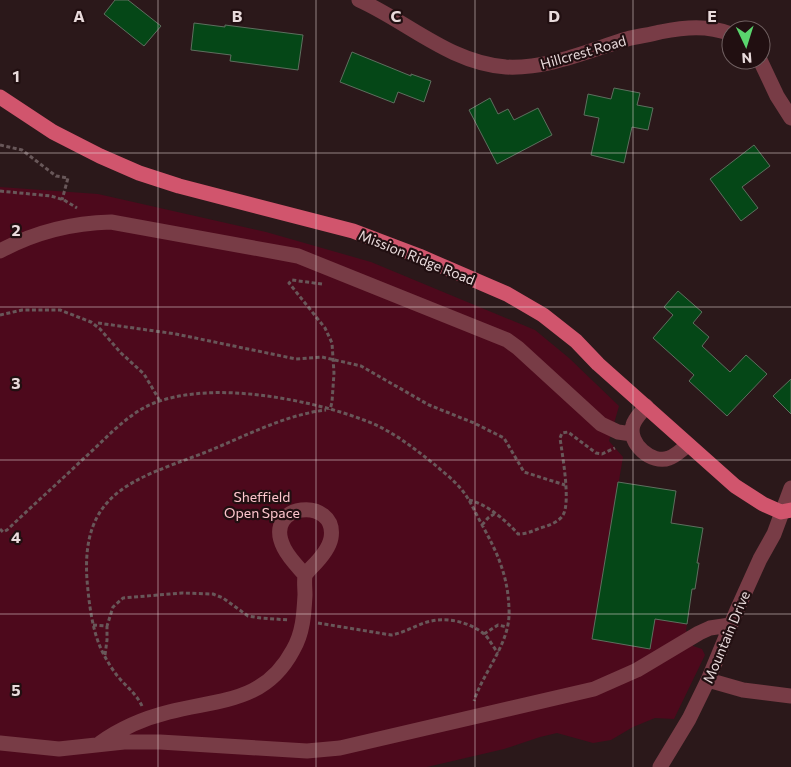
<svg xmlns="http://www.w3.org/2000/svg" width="791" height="767" font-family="Commissioner,sans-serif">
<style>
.green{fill:#4d091c}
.building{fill:#054717;stroke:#5e6f5f}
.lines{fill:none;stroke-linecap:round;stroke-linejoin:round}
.path{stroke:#685759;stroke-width:3;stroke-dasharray:4 2.5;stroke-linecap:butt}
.minor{stroke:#783c46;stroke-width:15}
.major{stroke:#d1556d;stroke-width:15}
.grid{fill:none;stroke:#e9dbdc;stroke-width:1;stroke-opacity:0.55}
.labels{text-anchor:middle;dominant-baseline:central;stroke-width:4.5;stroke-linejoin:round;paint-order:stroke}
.street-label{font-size:14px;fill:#e9dbdc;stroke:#210f11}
.park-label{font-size:14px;fill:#fdc6cd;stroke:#210f11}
.grid-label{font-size:16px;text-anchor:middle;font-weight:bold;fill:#e9dbdc;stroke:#210f11;stroke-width:4.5;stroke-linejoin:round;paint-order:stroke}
</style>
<rect width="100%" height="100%" fill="#2b181a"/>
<path class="green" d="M0,187l98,7 168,38 105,30 164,68 34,28 50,48 -10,35 14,16 -31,182 58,10 5,-30 32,5 -1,6 7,16 9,3 3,6 -31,64 -19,-1 -22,9 -22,13 -18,3 -36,-10 -17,4 -36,12 -77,18h-427z"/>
<path class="building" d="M115,0h13l33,26 -17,20 -40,-32z
M194,23l31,4v-2l78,10 -5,35 -68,-9 1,-6 -40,-5z
M352,52l59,24v-2l20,7 -7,21 -26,-10 -4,11 -54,-21z
M614,88l26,5 -3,12 16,3 -5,22 -16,-3 -8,36 -33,-8 8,-37 -15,-3 4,-21 23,5z
M490,98l8,16 10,-5 6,11 24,-12 14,27 -55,29 -28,-54z
M754,145l16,21 -28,21 16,21 -17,13 -31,-42z
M678,291l24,21 -9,11 16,14 -7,9 28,26 16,-17 21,19 -40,42 -38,-35 5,-6 -41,-37 20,-23 -9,-8z
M791,379v35l-18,-18z
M618,482l58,9 -5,32 32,5 -6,35h2l-4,26h-3l-5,35 -32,-5 -5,30 -58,-10z"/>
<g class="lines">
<path class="path" d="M0,145l22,5 34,26 12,2 -6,22
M0,191l51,5 13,4 13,8
M322,284l-30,-4 -3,3 36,45 7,15 2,30 -2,29 -2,8
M0,315l22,-5h38l31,12 9,7 21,24 23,21 16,27
M98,323l78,11 120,25 26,-2 39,9 68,39 45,18 30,15 20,34 41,13
M469,500c16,3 38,21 49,34 8,0 15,-3 22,-6 8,-2 19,-6 23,-13 8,-13 -1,-62 -3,-77l2,-5 6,-1 28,21 6,1 13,-6
M482,525l6,-7 6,-4
M0,529l3,3 4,-2c25,-24 50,-46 75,-70 22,-19 44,-46 72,-57 35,-13 76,-12 113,-7 36,5 73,14 107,28 22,10 41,25 60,40 9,8 20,16 28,26 8,10 13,22 19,33 16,29 27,52 28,86 2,34 -25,61 -35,92
M318,623l73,12c12,-2 22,-8 33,-12 20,-7 44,-2 60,11 5,4 9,13 14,19
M93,625l14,1 6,-19 10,-9 59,-5 31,1 10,4 25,18 13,2 28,2
M484,634l14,-9 9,2
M105,655l2,-15v-14
M142,706c-5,-11 -14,-18 -22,-27 -7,-8 -13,-18 -18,-28 -10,-21 -13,-48 -15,-71 -6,-87 45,-100 114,-126 41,-16 82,-39 125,-44"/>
<path class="minor" d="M359,0c49,22 91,63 147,67 42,2 81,-16 121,-28 11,-3 22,-4 33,-7 26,-5 47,-7 71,2
M760,60l17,36 14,22
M0,251c35,-19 72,-28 111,-29l187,34 209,84 11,8 83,76 17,8 14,2
M646,406c-4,6 -11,12 -13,19 -6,18 19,40 36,33 7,-2 13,-9 19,-13
M708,680l35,10 48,6
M0,743l59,6 65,-7h36l147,9 33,-3 254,-59 43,-19 62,-37 11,-5 20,-3
M100,743c21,-15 45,-25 69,-31 50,-13 96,-9 124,-62 10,-17 11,-36 12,-55 0,-6 -1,-14 0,-19 1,-3 5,-7 7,-9 8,-8 17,-18 19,-29 7,-42 -70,-36 -47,10 5,10 14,19 21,27
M660,767l29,-48 19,-39 29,-70 23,-51 14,-25 17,-46"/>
<path class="major" d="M0,97l53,35 47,24 39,17 40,13 174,45 66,25 88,38 36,21 33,26 22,23 137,122 28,18 18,8 10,-2"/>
</g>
<path class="grid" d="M158,0v767M316,0v767M475,0v767M633,0v767M0,153h791M0,307h791M0,460h791M0,614h791"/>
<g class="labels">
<g class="street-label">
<text transform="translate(583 52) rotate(-16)">Hillcrest Road</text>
<text transform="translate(417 257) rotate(22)">Mission Ridge Road</text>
<text transform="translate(726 637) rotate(-67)">Mountain Drive</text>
</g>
<g class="park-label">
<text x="262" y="496">Sheffield<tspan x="262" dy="16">Open Space</tspan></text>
</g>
</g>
<g class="grid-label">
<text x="79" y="22">A</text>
<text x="237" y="22">B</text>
<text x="396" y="22">C</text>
<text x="554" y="22">D</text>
<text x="712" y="22">E</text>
<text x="16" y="82">1</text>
<text x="16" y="236">2</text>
<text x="16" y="389">3</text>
<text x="16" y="543">4</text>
<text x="16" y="696">5</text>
</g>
<g transform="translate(746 45) rotate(176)"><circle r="24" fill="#210f11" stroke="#716162"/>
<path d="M0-4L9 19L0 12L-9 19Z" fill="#5ad56e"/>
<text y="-8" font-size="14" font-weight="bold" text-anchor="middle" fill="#e9dbdc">N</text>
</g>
</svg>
